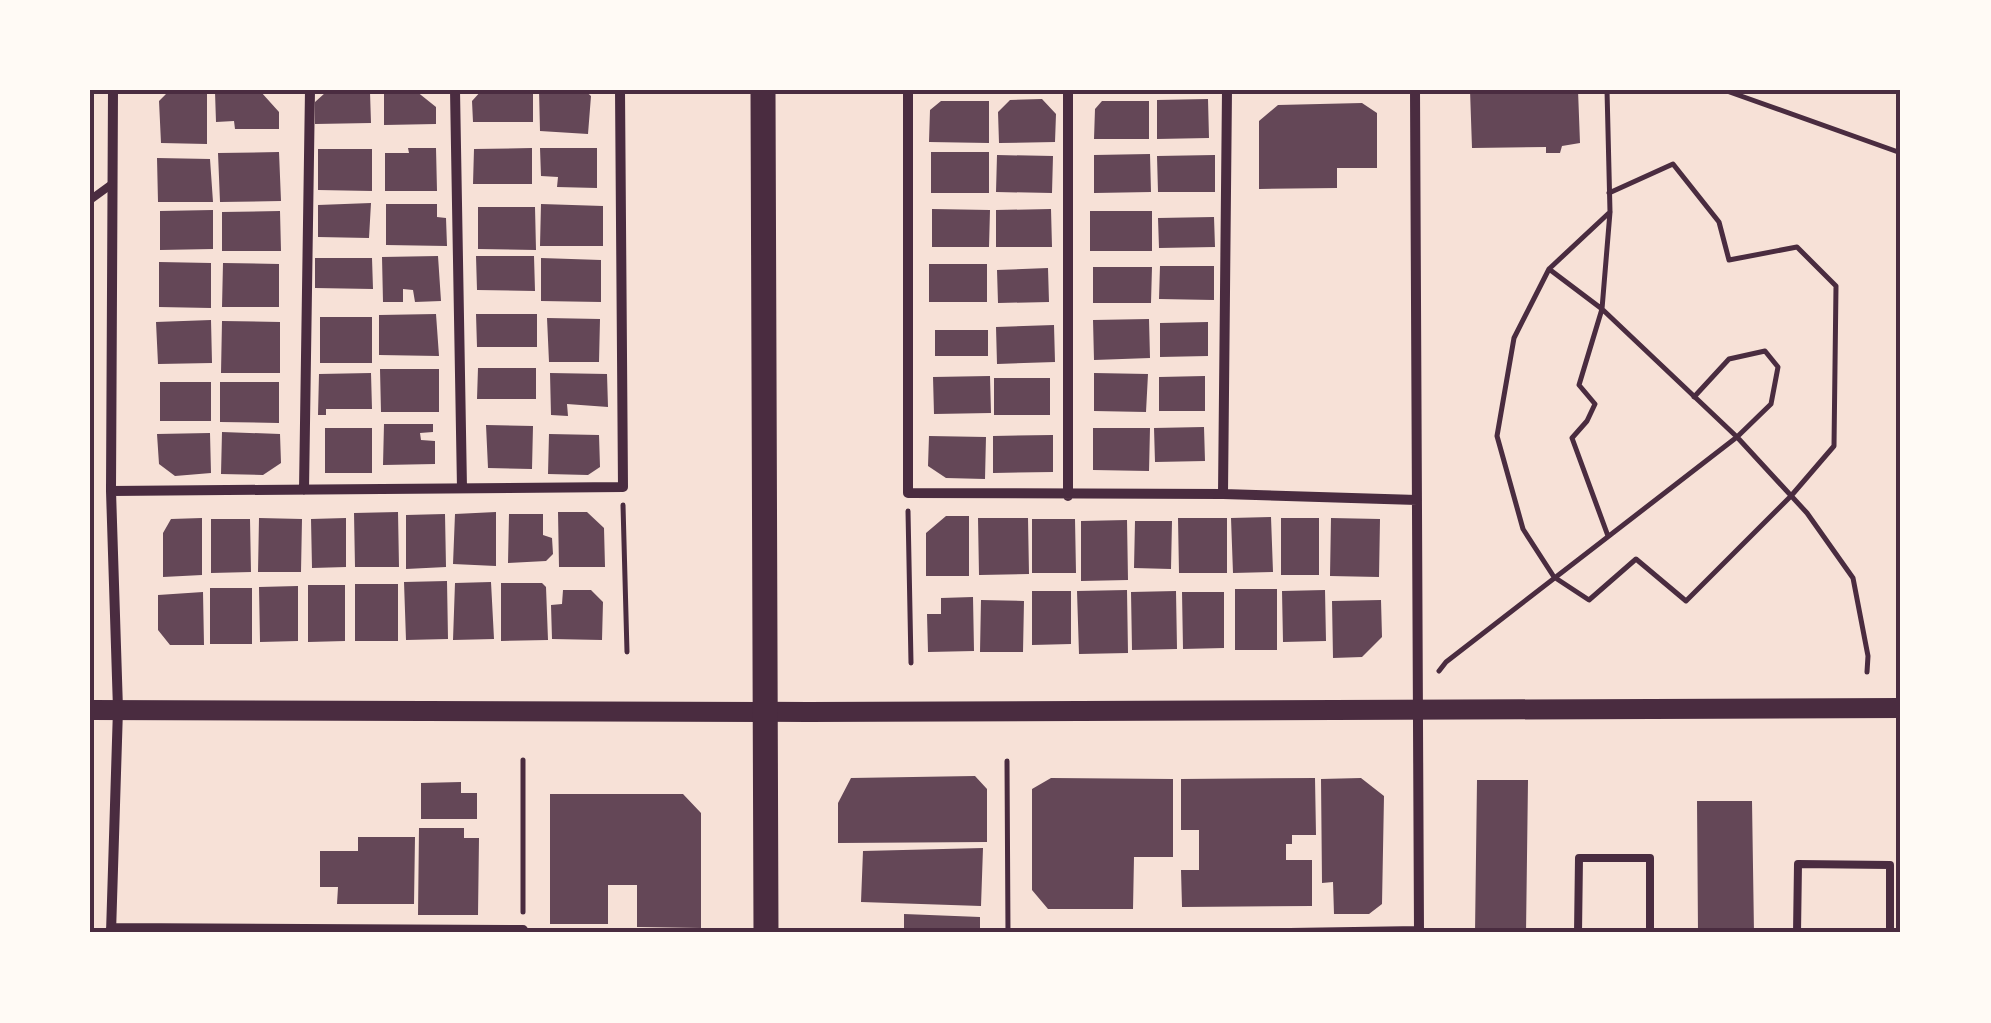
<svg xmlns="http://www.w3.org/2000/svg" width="1991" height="1023" font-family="Karla,sans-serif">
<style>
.building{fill:#644757}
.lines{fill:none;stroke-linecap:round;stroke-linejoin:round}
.path{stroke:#4a2c40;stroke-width:5}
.service{stroke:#4a2c40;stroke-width:8}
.minor{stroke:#4a2c40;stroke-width:10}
.secondary{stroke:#4a2c40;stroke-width:20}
.primary{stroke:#4a2c40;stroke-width:25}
.neatline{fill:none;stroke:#4a2c40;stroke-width:4}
</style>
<rect width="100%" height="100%" fill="#f7e1d7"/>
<path class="building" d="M482,90h51v32h-60l-1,-21z
M539,90h45l7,6 -3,38 -48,-3z
M1470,90h108l2,53 -18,3 -2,7h-14v-6l-74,1z
M416,91l20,16v17l-52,1v-33z
M215,92h46l18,20v17h-44l-1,-8 -18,1z
M370,92l1,31 -56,1v-22l10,-9z
M166,94h41v50l-46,-1 -2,-42z
M1042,99l14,15 -1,28 -56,1 -1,-31 12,-12z
M1208,99l1,39 -52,1v-39z
M941,101h48v42l-60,-1 1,-32z
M1102,101h47v38h-55l1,-30z
M1362,103l15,10v55h-40v20l-78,1v-68l19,-16z
M408,148h28l1,43h-52v-38h24z
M532,148v36h-59l1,-35z
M540,148h57v40l-40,-1 1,-10 -17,-1z
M318,149h54v42l-54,-1z
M279,152l2,49 -61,1 -2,-49z
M931,152h58v41h-58z
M1150,154l1,38 -57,1v-38z
M997,155l56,1 -1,37 -56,-1z
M1215,155v37h-57l-1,-36z
M157,158l53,1 3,43h-55z
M371,203l-2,35 -51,-1v-32z
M386,204h51v13l9,1 1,28 -61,-1z
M541,204l62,2v40h-63z
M478,207h57l1,43 -58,-1z
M932,209l58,1 -1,37h-57z
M1051,209l1,38h-56v-37z
M213,210v39l-53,1v-39z
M280,211l1,40h-59v-39z
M1090,211h62v40h-62z
M1214,217l1,30 -56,1 -1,-30z
M438,256l3,45 -26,1 -2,-12 -10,-1v13h-20l-1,-45z
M476,256h58l1,35 -58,-1z
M315,258h57l1,31 -58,-1z
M541,258l60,2v42l-60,-1z
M159,262l52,1v45l-52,-1z
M223,263l56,1v43h-57z
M929,264h58v38h-58z
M1160,266h54v34l-55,-1z
M1093,267h59l-1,36h-58z
M1048,268l1,34 -51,1 -1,-33z
M436,314l3,42 -60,-1v-40z
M476,314h61v33h-60z
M320,317h52v46h-52z
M547,318l53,1 -1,43h-50z
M1149,319l1,39 -56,2 -1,-40z
M211,320l1,43 -54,1 -2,-42z
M222,321l58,1v51h-59z
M1208,322v34l-48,1v-34z
M1054,325l1,37 -58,2 -1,-37z
M935,330h53v26h-53z
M478,368h58v31h-59z
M380,369h59v43h-58z
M371,373l1,36h-46v6h-8l1,-41z
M550,373l57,1 1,33 -41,-3 1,12 -17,-1z
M1094,373l54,1 -2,38 -52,-1z
M990,376l1,37 -57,1 -1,-37z
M1205,376v35h-46v-34z
M994,378h56v37h-56z
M160,382h51v39h-51z
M220,382h59v41l-59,-1z
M384,424h49v8l-13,1 1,7 14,1v23l-52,1z
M486,425l47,1 -1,43 -44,-1z
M1204,427l1,34 -50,1 -1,-34z
M325,428h47v45h-47z
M1093,428h57l-1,43 -56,-1z
M222,432l58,2 1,29 -18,12 -42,-1z
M210,433l1,40 -36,3 -16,-12 -2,-30z
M549,434l50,1 1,32 -12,8 -40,-1z
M1053,435v37l-60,1v-37z
M929,436l57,1 -1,42 -39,-1 -18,-12z
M398,512l1,55h-44l-1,-54z
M496,512v54l-43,-2 2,-50z
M558,512h29l17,16 1,39h-46z
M445,514l1,53 -40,2v-54z
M509,514h34v21l9,3 1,16 -7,7 -38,2z
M946,516h23v60h-43v-43z
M1271,517l2,55 -40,1 -2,-55z
M202,518v57l-39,2v-44l8,-14z
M259,518l43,1 -1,53h-43z
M346,518v49l-34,1 -1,-49z
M978,518h50l1,56 -50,1z
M1178,518h49v55h-48z
M1281,518h38v57h-38z
M1331,518l49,1 -1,58 -49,-1z
M211,519h39l1,53 -40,1z
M1032,519h43l1,54h-44z
M1127,520l1,60 -47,1v-60z
M1135,521h37l-1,48 -37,-1z
M447,581l1,58 -42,1 -2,-58z
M491,582l3,57 -41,1 2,-57z
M501,583h41l4,4 2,53 -47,1z
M355,584h43v57h-43z
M308,585h37v56l-37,1z
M298,586v55l-38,1 -1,-55z
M210,588h42v56h-42z
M1235,589h42v61h-42z
M563,590h28l12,12 -1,38 -50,-1 -1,-34 11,-1z
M1127,590l1,63 -49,1 -2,-63z
M1325,590l1,51 -43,1 -1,-51z
M1032,591h39v53l-39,1z
M1176,591l1,58 -45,1 -1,-58z
M203,592l1,53h-34l-12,-15v-35z
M1182,592h42v56l-41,1z
M973,597l1,54 -46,1 -1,-38h14v-16z
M981,600l43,1 -1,51h-43z
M1381,600l1,37 -20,20 -29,1 -1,-57z
M975,776l12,13v53l-149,1v-40l13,-25z
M1051,778l122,1v78h-39l-1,52h-85l-16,-19v-101z
M1315,778l1,57h-24v9h-6v16h26v46l-130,1 -1,-37h18v-40h-18v-51z
M1361,778l23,18 -2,108 -13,10h-35l-1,-32 -11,1 -1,-104z
M1477,780h51l-2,153h-51z
M461,782v11h16v26h-56v-36z
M550,794h133l18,19v115l-64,-1v-42h-29v39h-58z
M1697,801h55l2,132h-56z
M419,828h45v10h15l-1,77h-60z
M358,837h57l-1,67h-77l1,-17h-18v-36h38z
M983,848l-2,58 -120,-4 2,-51z
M904,914l76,3v16h-76z"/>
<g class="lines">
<path class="path" d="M1607,90l3,122 -8,97 -23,76 16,19 -8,17 -15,17 36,98
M1724,90l177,63
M1609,193l64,-29 46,58 10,38 68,-13 39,39 -2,160 -43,50 -105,105 -50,-42 -47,41 -35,-23 -31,-48 -26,-93 17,-98 35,-69 61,-57
M1549,269l53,40 135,128 70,76 46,65 15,78 -1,16
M623,505l4,147
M908,511l3,152
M1439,671l7,-9 291,-225 34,-33 7,-37 -13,-16 -36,8 -35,38
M523,760v152
M1007,761l1,172"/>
<path class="service" d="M90,200l22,-16
M1578,933l1,-75h71v75
M1797,933l1,-69 92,1v68"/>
<path class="minor" d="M455,90l7,398
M908,90v403l315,1 4,-404
M1068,90v406
M1415,90l4,843
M304,490l6,-400
M111,491l512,-4 -3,-397
M1223,494l194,6
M111,928l412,2v3
M111,933l7,-224 -7,-218 2,-401
M1290,933l129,-2"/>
<path class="secondary" d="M90,710l718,2 1093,-4"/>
<path class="primary" d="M763,90l3,843"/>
</g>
<rect width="1991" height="1023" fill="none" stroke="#fffaf5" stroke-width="185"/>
<rect x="92" y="92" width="1806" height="838" class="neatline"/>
</svg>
